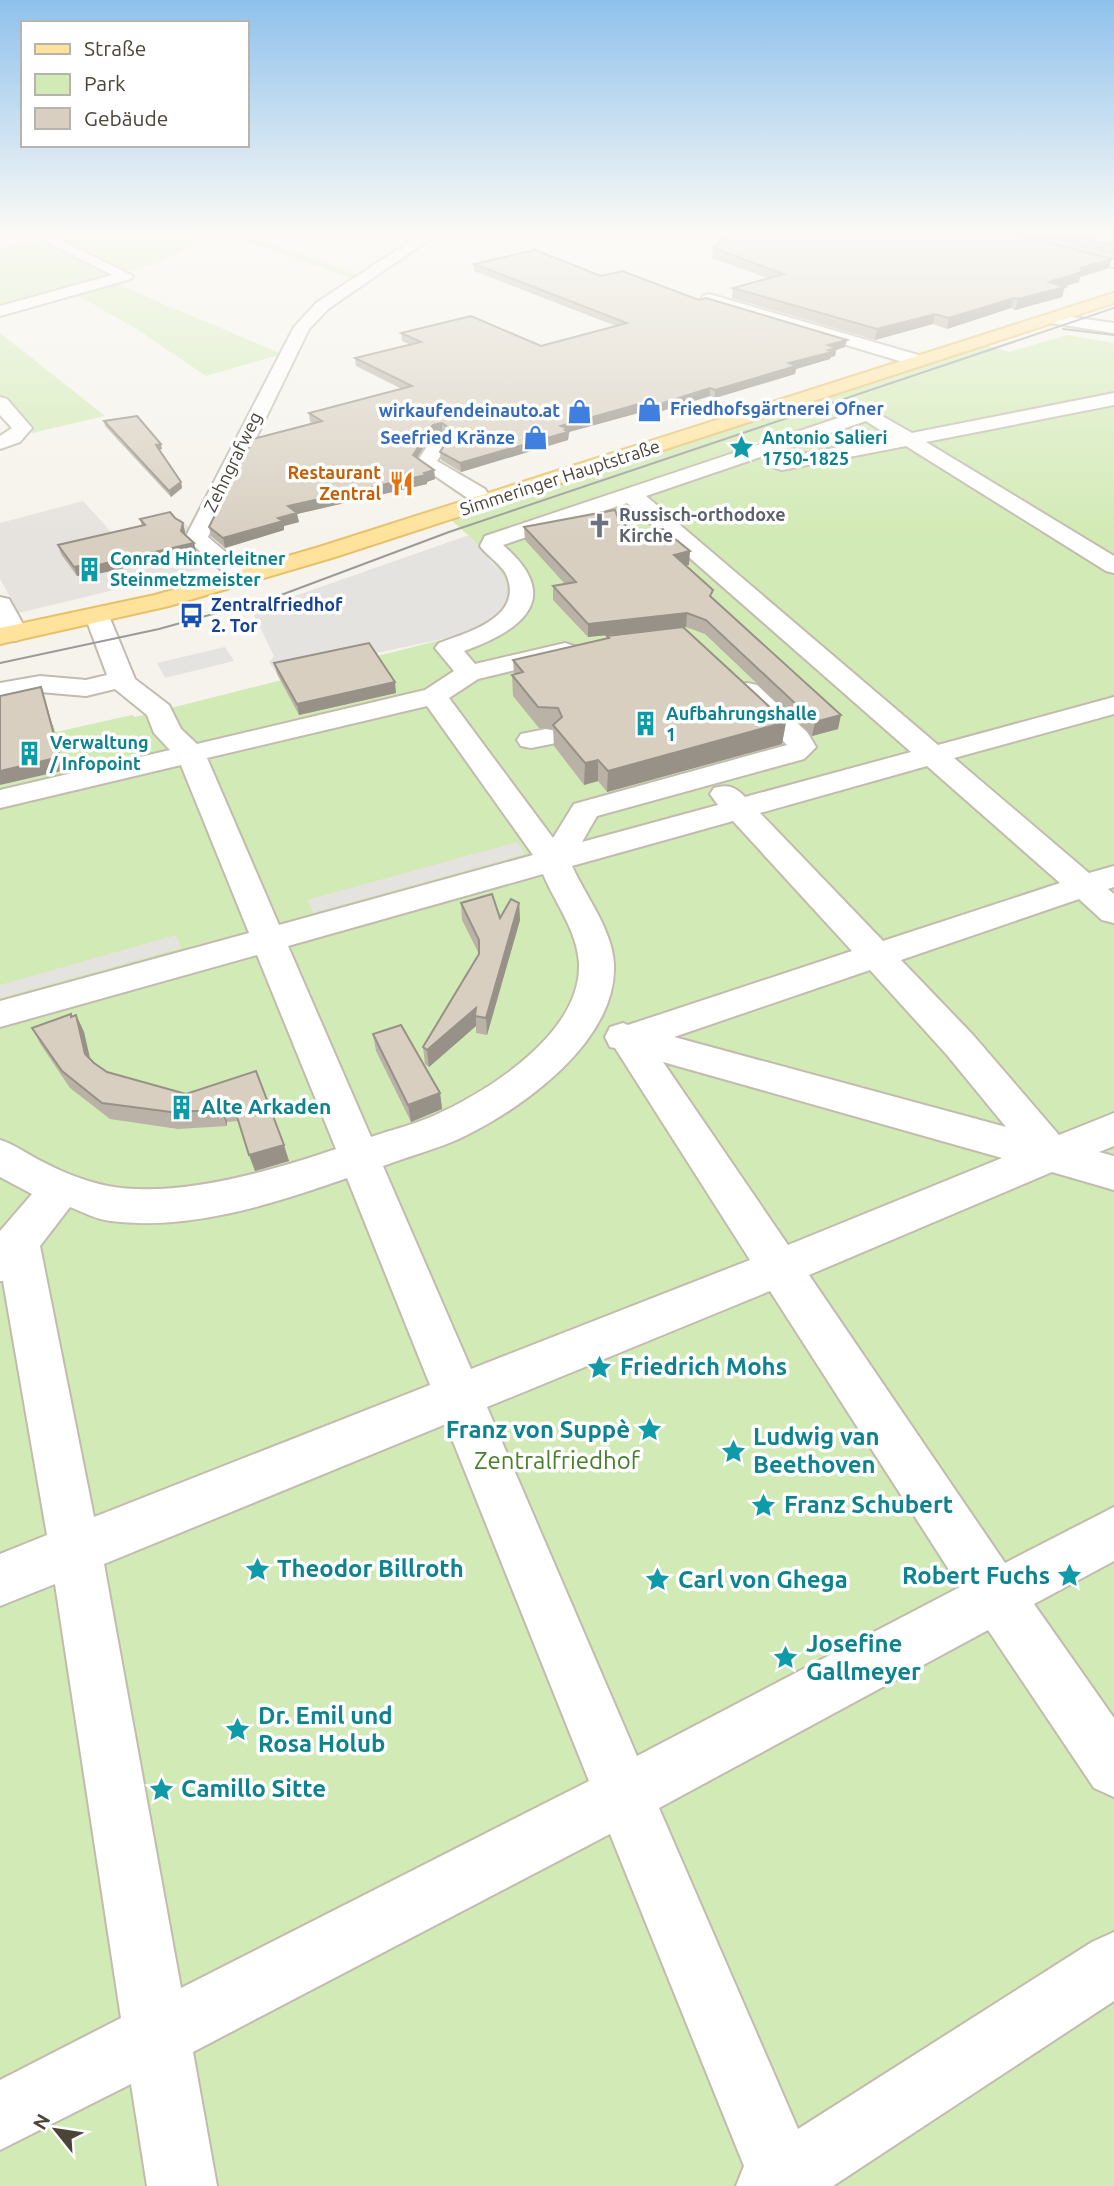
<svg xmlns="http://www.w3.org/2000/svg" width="1114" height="2186" font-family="Ubuntu,sans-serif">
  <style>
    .industrial { fill: #e6e2dd }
    .green { fill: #d2eab5 }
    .parking { fill: #e5e3e0 }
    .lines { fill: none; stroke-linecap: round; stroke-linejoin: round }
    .minor-casing { stroke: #c2bbae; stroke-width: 4 }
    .major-casing { stroke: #e6c16a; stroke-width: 4 }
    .minor { fill: #fff; fill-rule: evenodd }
    .major { fill: #ffe39c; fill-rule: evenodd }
    .tram { stroke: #9a9a9a; stroke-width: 2 }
    .wall { fill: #bab2a6 }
    .shaded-wall { fill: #979187 }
    .building { fill: #d8cfc1; stroke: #979187; stroke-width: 2 }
    .labels { text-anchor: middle; stroke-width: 7; stroke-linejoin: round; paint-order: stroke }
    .far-shop-label { font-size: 18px; font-weight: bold; fill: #366cbe; stroke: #fff; text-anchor: end }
    .far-culture-label { font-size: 18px; font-weight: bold; fill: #0d838f; stroke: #fff; text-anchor: start }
    .far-street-label { font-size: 18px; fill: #4b4439; stroke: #fff }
    .far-food-label { font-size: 18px; font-weight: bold; fill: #c56008; stroke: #fff; text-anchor: end }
    .far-worship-label { font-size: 18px; font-weight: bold; fill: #5b616d; stroke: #fff; text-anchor: start }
    .far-transit-label { font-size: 18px; font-weight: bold; fill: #164399; stroke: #fff; text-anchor: start }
    .culture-label { font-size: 21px; font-weight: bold; fill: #0d838f; stroke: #fff; text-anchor: start }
    .near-culture-label { font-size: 24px; font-weight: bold; fill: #0d838f; stroke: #fff; text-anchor: start }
    .near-park-label { font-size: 24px; fill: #4a7f2a; stroke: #fff }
  </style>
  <rect width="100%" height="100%" fill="#f6f3ec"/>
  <polygon class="industrial" points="83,501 113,534 181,519 221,564 19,613 0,579 0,523"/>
  <g class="green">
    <path d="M 39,232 L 212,232 C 189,245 150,273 123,270 C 109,269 55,240 39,232 Z"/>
    <polygon points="220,232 233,232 362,276 357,280"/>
    <polygon points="45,240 114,275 0,309 0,249"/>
    <polygon points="114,283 282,354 206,376 135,328 73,293"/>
    <polygon points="0,333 105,416 32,433 0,395"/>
    <path d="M 1067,335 L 1114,343 L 1114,2186 L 0,2186 L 0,735 L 53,724 L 56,732 L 132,715 L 135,717 L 457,636 L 511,591 C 498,563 473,539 450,519 L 983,344 L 1009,352 Z"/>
  </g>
  <g class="parking">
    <polygon points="469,535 505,578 511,591 508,606 489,626 457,636 277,674 269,662 274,656 252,611"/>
    <polygon points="225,647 234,661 165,678 157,663"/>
    <polygon points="517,842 525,854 313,913 307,900"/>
    <polygon points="176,935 181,948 0,998 0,985"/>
  </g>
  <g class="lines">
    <defs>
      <g id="minor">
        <polygon points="27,232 44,232 133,276 131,279 0,316 0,306 112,275"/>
        <polygon points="424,232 440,232 328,309 309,329 208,537 255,577 251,582 235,582 185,538 294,327 316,303"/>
        <polygon points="991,232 1013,232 1114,259 1114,267 993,235"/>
        <polygon points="709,294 925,357 928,361 919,366 913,365 703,302 701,299 703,296"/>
        <polygon points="1050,314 1114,323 1114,333 1044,322 1042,319"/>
        <path d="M 1114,393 L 1114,405 L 926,442 L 1114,556 L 1114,573 L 1106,571 L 906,446 L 782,470 L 775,468 L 772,464 L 775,460 L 782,458 L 891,437 L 866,421 L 646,496 L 938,745 L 1114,697 L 1114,714 L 954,758 L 1089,873 L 1114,866 L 1114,887 L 1108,889 L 1114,894 L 1114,923 L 1102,920 L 1079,899 L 901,960 L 973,1035 L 1059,1135 L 1114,1113 L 1114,1146 L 1099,1152 L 1114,1156 L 1114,1190 L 1052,1172 L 809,1275 L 1005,1563 L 1114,1507 L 1114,1561 L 1034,1604 L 1114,1718 L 1114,1797 L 1094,1788 L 988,1630 L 659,1808 L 798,2129 L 1092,1942 L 1114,1932 L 1114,2001 L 833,2186 L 736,2186 L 744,2166 L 610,1834 L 193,2052 L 217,2186 L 147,2186 L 131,2084 L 0,2150 L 0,2080 L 121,2018 L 55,1584 L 0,1606 L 0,1554 L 47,1535 L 3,1281 L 0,1281 L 0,1231 L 32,1194 L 0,1177 L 0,1140 C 16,1145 28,1155 43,1162 C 62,1172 87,1182 108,1186 C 175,1199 272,1171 336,1149 L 257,955 L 0,1027 L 0,1001 L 249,933 L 181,765 L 0,808 L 0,790 L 170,750 L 154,733 L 147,715 L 115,689 L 86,696 L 40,692 L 0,699 L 0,683 L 40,676 L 86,680 L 107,675 L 85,616 L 88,611 L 97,609 L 106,611 L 109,616 L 135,679 L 169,705 L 181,729 L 197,744 L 425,690 L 454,671 L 435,648 L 439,643 C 469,632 525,617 506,574 C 500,563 487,556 480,546 L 485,536 L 868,408 L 912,433 ZM 627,503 L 911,752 L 745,797 C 735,787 729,784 714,788 L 710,794 L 718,805 L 582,842 L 597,816 L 804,759 L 816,747 L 807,732 L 757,685 L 747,683 L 737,685 L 734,691 L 787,745 L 574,804 L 553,838 L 449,698 L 478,679 L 574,656 L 578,651 L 574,646 L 565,643 L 475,664 L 464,651 C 523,630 564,598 503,545 ZM 427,706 L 533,855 L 279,925 L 207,758 ZM 927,766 L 1060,883 L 883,941 L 760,813 ZM 733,821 L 852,951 L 628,1025 L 623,1023 L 610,1027 L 605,1037 L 610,1047 L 615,1048 L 750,1260 L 471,1369 L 383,1166 C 409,1156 438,1149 463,1137 C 524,1107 617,1041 614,964 C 612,929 586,897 572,866 ZM 543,874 C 555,903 577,930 579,963 C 582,1033 488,1092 431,1117 C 412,1125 391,1130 371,1137 L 288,946 ZM 870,970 L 947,1055 L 1006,1127 L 674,1037 ZM 663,1062 L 1002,1158 L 788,1245 ZM 347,1178 L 430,1385 L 94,1517 L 40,1246 L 70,1207 C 83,1212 97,1220 111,1221 C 190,1231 273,1204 347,1178 ZM 770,1291 L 960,1587 L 637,1756 L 487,1407 ZM 446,1424 L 589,1781 L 181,1988 L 104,1564 Z"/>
        <polygon points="0,397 7,399 32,428 20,442 0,449 0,436 12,428 0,415"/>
        <polygon points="441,434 451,440 437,461 485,489 488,494 485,499 469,499 416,463 434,436"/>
        <polygon points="0,597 9,599 28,633 24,638 15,641 6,638 0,628"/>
        <polygon points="546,729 556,731 560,737 556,743 531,748 521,746 517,740 521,734"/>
      </g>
      <polygon id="major" points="1114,293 1114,303 335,557 169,606 0,644 0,628 155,595 319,547"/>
    </defs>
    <use href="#minor" class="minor-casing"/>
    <use href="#major" class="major-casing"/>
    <use href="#minor" class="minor"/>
    <use href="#major" class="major"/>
    <g class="tram">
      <polyline points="1063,329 1114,335"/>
      <polyline points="0,663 159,629 281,595 449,532 1114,308"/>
    </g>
  </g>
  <g class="wall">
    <polygon points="1022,232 1114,232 1114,256"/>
    <polygon points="713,248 1109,268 1080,277 1079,282 1064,286 1062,297 1015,310 1011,308 947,329 933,324 875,340 732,298 733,288 767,278 712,258"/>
    <polygon points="474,264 601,276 699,300 845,347 836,350 835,356 831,357 830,359 796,369 795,374 715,398 710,396 649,415 642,412 569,432 568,440 461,472 441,460 440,452 449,437 442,432 433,433 417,458 434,470 435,479 427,482 427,484 297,514 299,522 284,526 284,530 225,548 211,536 209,527 313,424 310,422 309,413 402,389 356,366 355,358 411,345 402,341 401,333 541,346 616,326 474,271"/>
    <polygon points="104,421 162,449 159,450 181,482 182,488 171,497 105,426"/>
    <polygon points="175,518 183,523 185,532 185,534 194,543 196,552 88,576 86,574 77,576 61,554 58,545 142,526 140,519"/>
    <polygon points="618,518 634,534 689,565 686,565 712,597 838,729 812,736 705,634 686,627 588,637 553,600 553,586 565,584 525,540 524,527"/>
    <polygon points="607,636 786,722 782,744 607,792 598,781 584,785 554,746 553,729 539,728 513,696 512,675 514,674 513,660 606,638"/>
    <polygon points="274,663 396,693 299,715 277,674"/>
    <polygon points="461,903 500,918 519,903 520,920 487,1035 476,1033 476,1026 429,1067 425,1064 423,1047 479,954 462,920"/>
    <polygon points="76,1015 84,1032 90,1060 107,1072 186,1094 256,1071 289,1161 255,1171 238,1121 227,1122 227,1126 178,1129 110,1119 70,1088 41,1045 32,1028"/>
    <polygon points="373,1034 440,1093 442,1109 411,1122 376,1051"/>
  </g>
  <g class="shaded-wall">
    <polygon points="1112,259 1109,268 1080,277 1079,282 1050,291 1065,287 1062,297 1015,310 1018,299 1049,282 1081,268"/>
    <polygon points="1014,298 1011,308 947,329 949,318"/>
    <polygon points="935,314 933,324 875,340 877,329"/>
    <polygon points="847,340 845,347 836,350 835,356 831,357 830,359 796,369 795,374 715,398 715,390 789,363 828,345"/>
    <polygon points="710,388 710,396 649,415 650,407"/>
    <polygon points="642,403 642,412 569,432 568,440 461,472 460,463 561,426"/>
    <polygon points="442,423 442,432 433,433 413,464 413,455 433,425"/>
    <polygon points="161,444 162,449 157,450 156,445"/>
    <polygon points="434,470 435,479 427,482 427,484 297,514 299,522 284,526 284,530 225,548 223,538 278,518 288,506"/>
    <polygon points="181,482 182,488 171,497 169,491"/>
    <polygon points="183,523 185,532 183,540 181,531"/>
    <polygon points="194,543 196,552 88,576 85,568"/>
    <polygon points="690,551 689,565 672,568 674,555"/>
    <polygon points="83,565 86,574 77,576 74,567"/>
    <polygon points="687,613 686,627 588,637 588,624"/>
    <polygon points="395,682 396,693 299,715 297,704"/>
    <polygon points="41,687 45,699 65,770 0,785 0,771"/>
    <polygon points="841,715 838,729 812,736 815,722"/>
    <polygon points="786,722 782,744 607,792 608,771"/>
    <polygon points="598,760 598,781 584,785 585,763"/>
    <polygon points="519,903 520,920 487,1035 486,1018"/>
    <polygon points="476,1008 476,1026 429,1067 427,1050"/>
    <polygon points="76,1015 84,1032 93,1071 85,1054"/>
    <polygon points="440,1093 442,1109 411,1122 408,1105"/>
    <polygon points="221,1106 227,1122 227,1126 221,1110"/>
    <polygon points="284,1145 289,1161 255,1171 249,1155"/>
  </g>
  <g class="building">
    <polygon points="733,232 1008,232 1112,259 1081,268 1082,272 1049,282 1065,287 1018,299 1014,298 949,318 935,314 877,329 733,288 784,274 713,248"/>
    <polygon points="1060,232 1114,232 1114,246"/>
    <polygon points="535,250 601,276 622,271 699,300 706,298 847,340 828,345 837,348 828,350 832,352 789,363 796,366 715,390 710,388 650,407 642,403 561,426 569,429 565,430 568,432 460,463 440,452 453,431 442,423 433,425 413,455 434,470 424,473 426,475 288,506 297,513 278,518 283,521 223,538 209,527 253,439 322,421 309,413 412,386 355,358 421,342 401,333 471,316 541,346 627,323 474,264"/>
    <polygon points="137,416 161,444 156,445 181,482 169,491 104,421"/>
    <polygon points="615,510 618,518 634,534 663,529 690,551 674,555 713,590 710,596 841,715 815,722 706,620 687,613 588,624 553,586 576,582 524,527"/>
    <polygon points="170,512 175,518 183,523 181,531 194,543 85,568 83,565 74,567 58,545 145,525 140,519"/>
    <polygon points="683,627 786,722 608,771 598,760 585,763 553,725 562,717 558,708 538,707 512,675 523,672 513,660 609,638 607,636"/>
    <polygon points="369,643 395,682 297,704 274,663"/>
    <polygon points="41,687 60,757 0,771 0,696"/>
    <polygon points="492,894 500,918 511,899 519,903 486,1018 475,1016 476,1008 427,1050 423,1047 479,954 479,940 461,903"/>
    <polygon points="71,1014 71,1017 76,1015 85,1054 94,1063 107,1072 186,1094 256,1071 284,1145 249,1155 233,1104 221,1106 221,1110 171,1112 102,1103 62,1071 32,1028"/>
    <polygon points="401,1025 440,1093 408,1105 373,1034"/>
  </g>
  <linearGradient id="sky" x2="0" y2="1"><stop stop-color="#8fc1ec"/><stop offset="0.43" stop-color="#fbfaf6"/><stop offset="1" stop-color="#fbfaf6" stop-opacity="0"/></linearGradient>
  <rect width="1114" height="538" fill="url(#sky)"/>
  <defs>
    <symbol id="shop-bare" viewBox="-9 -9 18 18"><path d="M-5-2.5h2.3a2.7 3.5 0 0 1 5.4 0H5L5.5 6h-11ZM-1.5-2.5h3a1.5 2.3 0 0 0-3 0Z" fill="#3f7fe0" stroke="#fff" stroke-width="2.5" paint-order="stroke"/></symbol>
    <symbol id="sight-bare" viewBox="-9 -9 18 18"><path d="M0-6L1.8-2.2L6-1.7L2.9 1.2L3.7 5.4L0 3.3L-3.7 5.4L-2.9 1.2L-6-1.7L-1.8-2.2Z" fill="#0f9aa8" stroke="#fff" stroke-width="2.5" paint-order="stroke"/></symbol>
    <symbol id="restaurant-bare" viewBox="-9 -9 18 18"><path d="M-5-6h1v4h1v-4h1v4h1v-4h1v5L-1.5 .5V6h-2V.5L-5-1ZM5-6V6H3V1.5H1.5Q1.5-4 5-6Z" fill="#e8710a" stroke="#fff" stroke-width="2.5" paint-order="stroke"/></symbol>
    <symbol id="church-bare" viewBox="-9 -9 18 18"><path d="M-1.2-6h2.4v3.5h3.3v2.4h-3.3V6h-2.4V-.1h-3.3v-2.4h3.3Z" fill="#6b7280" stroke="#fff" stroke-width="2.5" paint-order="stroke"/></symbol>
    <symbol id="building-bare" viewBox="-9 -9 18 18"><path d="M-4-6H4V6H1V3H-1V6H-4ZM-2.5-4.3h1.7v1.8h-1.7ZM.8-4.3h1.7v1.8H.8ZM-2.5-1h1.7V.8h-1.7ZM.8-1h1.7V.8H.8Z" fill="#0f9aa8" stroke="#fff" stroke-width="2.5" paint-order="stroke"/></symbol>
    <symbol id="bus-bare" viewBox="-9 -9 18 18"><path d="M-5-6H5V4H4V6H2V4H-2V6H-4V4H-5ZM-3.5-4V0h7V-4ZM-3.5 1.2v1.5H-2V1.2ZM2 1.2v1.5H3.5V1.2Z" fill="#1a4fb4" stroke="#fff" stroke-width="2.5" paint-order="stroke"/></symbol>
  </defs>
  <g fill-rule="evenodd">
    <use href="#shop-bare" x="632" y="392" width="35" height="35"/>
    <use href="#shop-bare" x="562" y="394" width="35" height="35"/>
    <use href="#shop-bare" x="518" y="420" width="35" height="35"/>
    <use href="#sight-bare" x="724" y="430" width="35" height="35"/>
    <use href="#restaurant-bare" x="384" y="466" width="35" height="35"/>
    <use href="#church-bare" x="582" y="508" width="35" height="35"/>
    <use href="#building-bare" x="72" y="552" width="35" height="35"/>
    <use href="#bus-bare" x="174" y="598" width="35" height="35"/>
    <use href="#building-bare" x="628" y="706" width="35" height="35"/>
    <use href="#building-bare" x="12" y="736" width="35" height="35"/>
    <use href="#building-bare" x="164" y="1090" width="35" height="35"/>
    <use href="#sight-bare" x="582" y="1350" width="35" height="35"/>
    <use href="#sight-bare" x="632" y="1412" width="35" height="35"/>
    <use href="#sight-bare" x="716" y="1434" width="35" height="35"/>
    <use href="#sight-bare" x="746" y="1488" width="35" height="35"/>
    <use href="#sight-bare" x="240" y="1552" width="35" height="35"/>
    <use href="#sight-bare" x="1052" y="1558" width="35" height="35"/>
    <use href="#sight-bare" x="640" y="1562" width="35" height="35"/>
    <use href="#sight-bare" x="768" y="1640" width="35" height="35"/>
    <use href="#sight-bare" x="220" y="1712" width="35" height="35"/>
    <use href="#sight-bare" x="144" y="1772" width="35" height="35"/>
  </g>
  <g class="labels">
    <g class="far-shop-label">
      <text x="670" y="415" text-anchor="start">Friedhofsgärtnerei Ofner</text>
      <text x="560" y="417">wirkaufendeinauto.at</text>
      <text x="515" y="444">Seefried Kränze</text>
    </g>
    <g class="far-culture-label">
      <text x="762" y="444">Antonio Salieri<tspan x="762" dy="21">1750-1825</tspan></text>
      <text x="110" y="565">Conrad Hinterleitner<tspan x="110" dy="21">Steinmetzmeister</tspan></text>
      <text x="666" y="720">Aufbahrungshalle<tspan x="666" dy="21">1</tspan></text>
      <text x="50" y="749">Verwaltung<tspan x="50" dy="21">/ Infopoint</tspan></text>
    </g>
    <g class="far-street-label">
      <text transform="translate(233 462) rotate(-64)" y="6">Zehngrafweg</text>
      <text transform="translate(560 478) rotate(-18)" y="6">Simmeringer Hauptstraße</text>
    </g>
    <g class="far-food-label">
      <text x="381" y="479">Restaurant<tspan x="381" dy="21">Zentral</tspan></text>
    </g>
    <g class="far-worship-label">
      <text x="619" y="521">Russisch-orthodoxe<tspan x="619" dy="21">Kirche</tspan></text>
    </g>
    <g class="far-transit-label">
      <text x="211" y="611">Zentralfriedhof<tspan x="211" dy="21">2. Tor</tspan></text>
    </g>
    <g class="culture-label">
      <text x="201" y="1114">Alte Arkaden</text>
    </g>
    <g class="near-culture-label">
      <text x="620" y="1375">Friedrich Mohs</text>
      <text x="630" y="1438" text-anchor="end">Franz von Suppè</text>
      <text x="753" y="1445">Ludwig van<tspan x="753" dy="28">Beethoven</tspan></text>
      <text x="784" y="1513">Franz Schubert</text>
      <text x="277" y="1577">Theodor Billroth</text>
      <text x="1050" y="1584" text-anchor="end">Robert Fuchs</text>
      <text x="678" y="1588">Carl von Ghega</text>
      <text x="806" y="1652">Josefine<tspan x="806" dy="28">Gallmeyer</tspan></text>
      <text x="258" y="1724">Dr. Emil und<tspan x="258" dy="28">Rosa Holub</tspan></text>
      <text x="181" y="1797">Camillo Sitte</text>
    </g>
    <g class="near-park-label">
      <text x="557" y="1469">Zentralfriedhof</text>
    </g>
  </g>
  <rect x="21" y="21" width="228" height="126" fill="#ffffff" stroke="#b7b4b0" stroke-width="2"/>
  <rect x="35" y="44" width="35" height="10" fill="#ffe39c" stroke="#b7b4b0" stroke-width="2"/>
  <text x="84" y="56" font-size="21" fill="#4b4439">Straße</text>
  <rect x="35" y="74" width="35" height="21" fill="#d2eab5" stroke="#b7b4b0" stroke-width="2"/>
  <text x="84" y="91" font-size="21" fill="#4b4439">Park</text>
  <rect x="35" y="108" width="35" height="21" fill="#d8cfc1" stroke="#b7b4b0" stroke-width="2"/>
  <text x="84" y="126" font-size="21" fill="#4b4439">Gebäude</text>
  <g transform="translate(56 2130) rotate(300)" stroke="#ffffff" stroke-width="5" paint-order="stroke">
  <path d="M0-5L12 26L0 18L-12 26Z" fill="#4b4439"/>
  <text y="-10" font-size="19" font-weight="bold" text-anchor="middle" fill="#4b4439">N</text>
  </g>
</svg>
